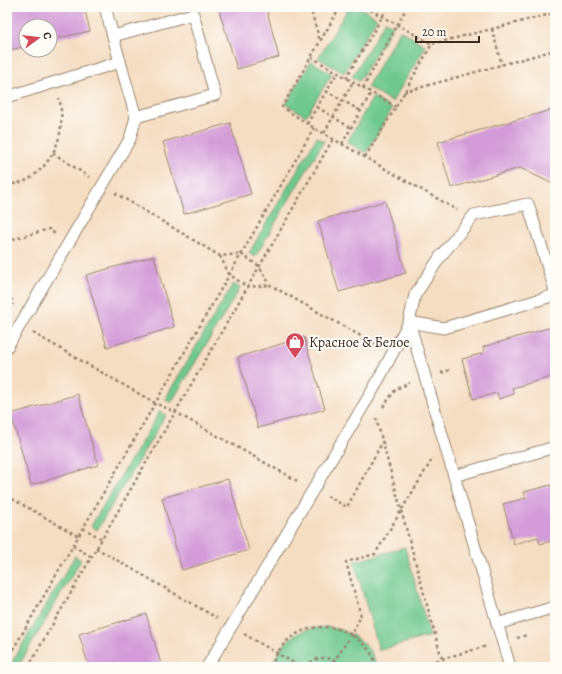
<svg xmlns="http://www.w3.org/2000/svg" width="562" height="674" font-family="Alegreya,serif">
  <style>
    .green { fill: #6ec88f; stroke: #547956 }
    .building { fill: #d39bd8 }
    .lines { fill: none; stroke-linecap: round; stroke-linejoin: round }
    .lane-casing { stroke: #988470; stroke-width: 13 }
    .path { stroke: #988470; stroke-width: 2.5; stroke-dasharray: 3 3; stroke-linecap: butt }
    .lane { stroke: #fff; stroke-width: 11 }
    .labels { text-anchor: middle; stroke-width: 4; stroke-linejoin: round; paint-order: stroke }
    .poi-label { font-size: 14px; fill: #3b2a1e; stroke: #fdfcf7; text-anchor: start }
  </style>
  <rect width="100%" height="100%" fill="#fdfcf7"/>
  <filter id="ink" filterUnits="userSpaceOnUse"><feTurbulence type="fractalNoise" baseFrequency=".025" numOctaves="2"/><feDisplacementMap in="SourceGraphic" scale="8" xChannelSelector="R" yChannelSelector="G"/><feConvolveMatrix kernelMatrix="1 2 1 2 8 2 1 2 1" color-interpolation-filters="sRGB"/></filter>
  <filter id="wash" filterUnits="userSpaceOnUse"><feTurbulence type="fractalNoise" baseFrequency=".012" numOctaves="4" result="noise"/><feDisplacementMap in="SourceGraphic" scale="16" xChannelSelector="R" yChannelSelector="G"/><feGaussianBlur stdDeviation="0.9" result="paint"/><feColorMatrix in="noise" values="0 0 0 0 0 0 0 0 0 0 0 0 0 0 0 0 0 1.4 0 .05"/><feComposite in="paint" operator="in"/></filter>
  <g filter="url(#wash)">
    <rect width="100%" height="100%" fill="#f5ddc2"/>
    <g class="green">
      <polygon points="349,7 359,7 377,18 344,73 318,58"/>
      <polygon points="385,21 393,26 359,81 352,77"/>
      <polygon points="400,30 426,46 392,102 367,87"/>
      <polygon points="311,61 332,74 306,116 286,104"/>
      <polygon points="373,97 392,109 366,153 347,142"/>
      <polygon points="317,137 324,141 255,257 249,253"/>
      <polygon points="233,284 240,288 171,403 165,399"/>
      <polygon points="160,411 166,415 97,530 91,526"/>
      <polygon points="405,547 430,636 379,650 354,562"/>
      <polygon points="75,556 81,560 18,667 9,667"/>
      <path d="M 328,627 C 350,631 371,643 377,667 L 271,667 C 283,639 297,628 328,627 Z"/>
    </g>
    <g id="blocks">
      <g class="building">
        <polygon points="7,7 84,7 90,31 50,40 50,26 26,26 26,46 7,51"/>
        <polygon points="218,7 266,7 279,57 237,69"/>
        <polygon points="555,109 555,185 520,168 451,188 438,142"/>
        <polygon points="230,123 251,194 184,214 163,142"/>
        <polygon points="385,201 406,273 339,292 318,221"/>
        <polygon points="154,256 174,327 107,347 86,275"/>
        <polygon points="555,326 555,376 512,388 514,394 499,399 497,393 473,399 462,359 484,353 483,347"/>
        <polygon points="304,337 325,409 258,428 238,357"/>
        <polygon points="78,394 98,465 31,485 11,414"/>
        <polygon points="228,479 249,550 182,570 162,498"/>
        <polygon points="551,485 552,491 555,490 555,540 540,544 538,537 514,544 503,504 526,498 524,492"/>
        <polygon points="146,614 162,667 89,667 79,634"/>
      </g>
    </g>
  </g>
  <g filter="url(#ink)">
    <use href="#blocks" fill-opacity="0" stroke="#988470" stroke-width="1"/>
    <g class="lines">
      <defs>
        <g id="lane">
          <polyline points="113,36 193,14 215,95 136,117"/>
          <polyline points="7,97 120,62 105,7"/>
          <polyline points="7,347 130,139 136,117 120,62"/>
          <polyline points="454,476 555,447"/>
          <polyline points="497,624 555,607"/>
          <polyline points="207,667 374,388 409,322 444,328 555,295"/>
          <polyline points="510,667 409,322 415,295 440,257 474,215 528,204 555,290"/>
        </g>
      </defs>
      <use href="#lane" class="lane-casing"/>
      <g class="path">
        <polyline points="310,7 320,41"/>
        <polyline points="340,7 282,107 314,128 457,210"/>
        <polyline points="365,7 432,44"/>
        <polyline points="492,29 502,65"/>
        <polyline points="311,57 396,107"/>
        <polyline points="346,78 388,7"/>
        <polyline points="363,88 407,7"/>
        <polyline points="326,91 361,111"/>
        <polyline points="404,92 555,50"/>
        <polyline points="317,107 351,128"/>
        <polyline points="307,124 337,73"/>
        <polyline points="324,133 353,82"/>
        <polyline points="342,144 371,93"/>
        <polyline points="53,153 89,177"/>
        <polyline points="365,157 396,107 432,44 555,13"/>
        <path d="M 7,186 C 13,184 19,183 25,181 C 31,178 37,173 42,168 C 60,149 65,123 59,98"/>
        <polyline points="115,193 220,256 241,254 259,266 270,285 375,344"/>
        <polyline points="7,241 49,229 55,234"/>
        <polyline points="220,256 229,274 247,287 270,285"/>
        <polyline points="7,287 13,305"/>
        <polyline points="33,333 155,403 175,412 299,482"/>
        <polyline points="441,373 450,370"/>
        <polyline points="383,407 396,389 410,383"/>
        <polyline points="376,418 444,667"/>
        <polyline points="7,496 78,536"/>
        <polyline points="327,496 347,507 383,441"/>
        <polyline points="83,528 102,539"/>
        <polyline points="73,546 92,557"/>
        <polyline points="96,548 217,618"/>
        <polyline points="244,634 301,667"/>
        <polyline points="517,638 527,635"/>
        <polyline points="7,660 314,128"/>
        <polyline points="28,667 333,139"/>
        <path d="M 271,667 C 275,658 278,650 285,643 C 314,613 366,628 377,667"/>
        <path d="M 306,667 C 315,655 332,655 341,667"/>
        <polyline points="330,667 352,634 361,616 346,562 375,554 433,458"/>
        <polyline points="413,667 487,646"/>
      </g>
      <use href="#lane" class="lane"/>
    </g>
  </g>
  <defs>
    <symbol id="shop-pin" viewBox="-11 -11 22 30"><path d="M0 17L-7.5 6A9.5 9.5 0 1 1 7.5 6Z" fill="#d1495b" stroke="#fdfcf7"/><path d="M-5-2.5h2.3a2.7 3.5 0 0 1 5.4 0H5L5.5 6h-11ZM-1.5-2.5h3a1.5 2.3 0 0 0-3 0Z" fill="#fff"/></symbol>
  </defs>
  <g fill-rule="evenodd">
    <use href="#shop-pin" x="284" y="331" width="22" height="30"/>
  </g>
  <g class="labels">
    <g class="poi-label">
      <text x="309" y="347">Красное &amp; Белое</text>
    </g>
  </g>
  <rect width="562" height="674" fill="none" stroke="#fdfcf7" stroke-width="24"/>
  <g transform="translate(38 38) rotate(75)"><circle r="19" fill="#fdfcf7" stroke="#afa8a0"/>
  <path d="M0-3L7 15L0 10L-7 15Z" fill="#d1495b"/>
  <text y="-6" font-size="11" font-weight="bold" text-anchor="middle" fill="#3b2a1e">С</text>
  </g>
  <path d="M416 36v6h63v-6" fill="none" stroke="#3b2a1e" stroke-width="2"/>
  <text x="422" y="36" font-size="12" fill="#3b2a1e" stroke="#fdfcf7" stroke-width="3" paint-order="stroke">20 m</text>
</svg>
